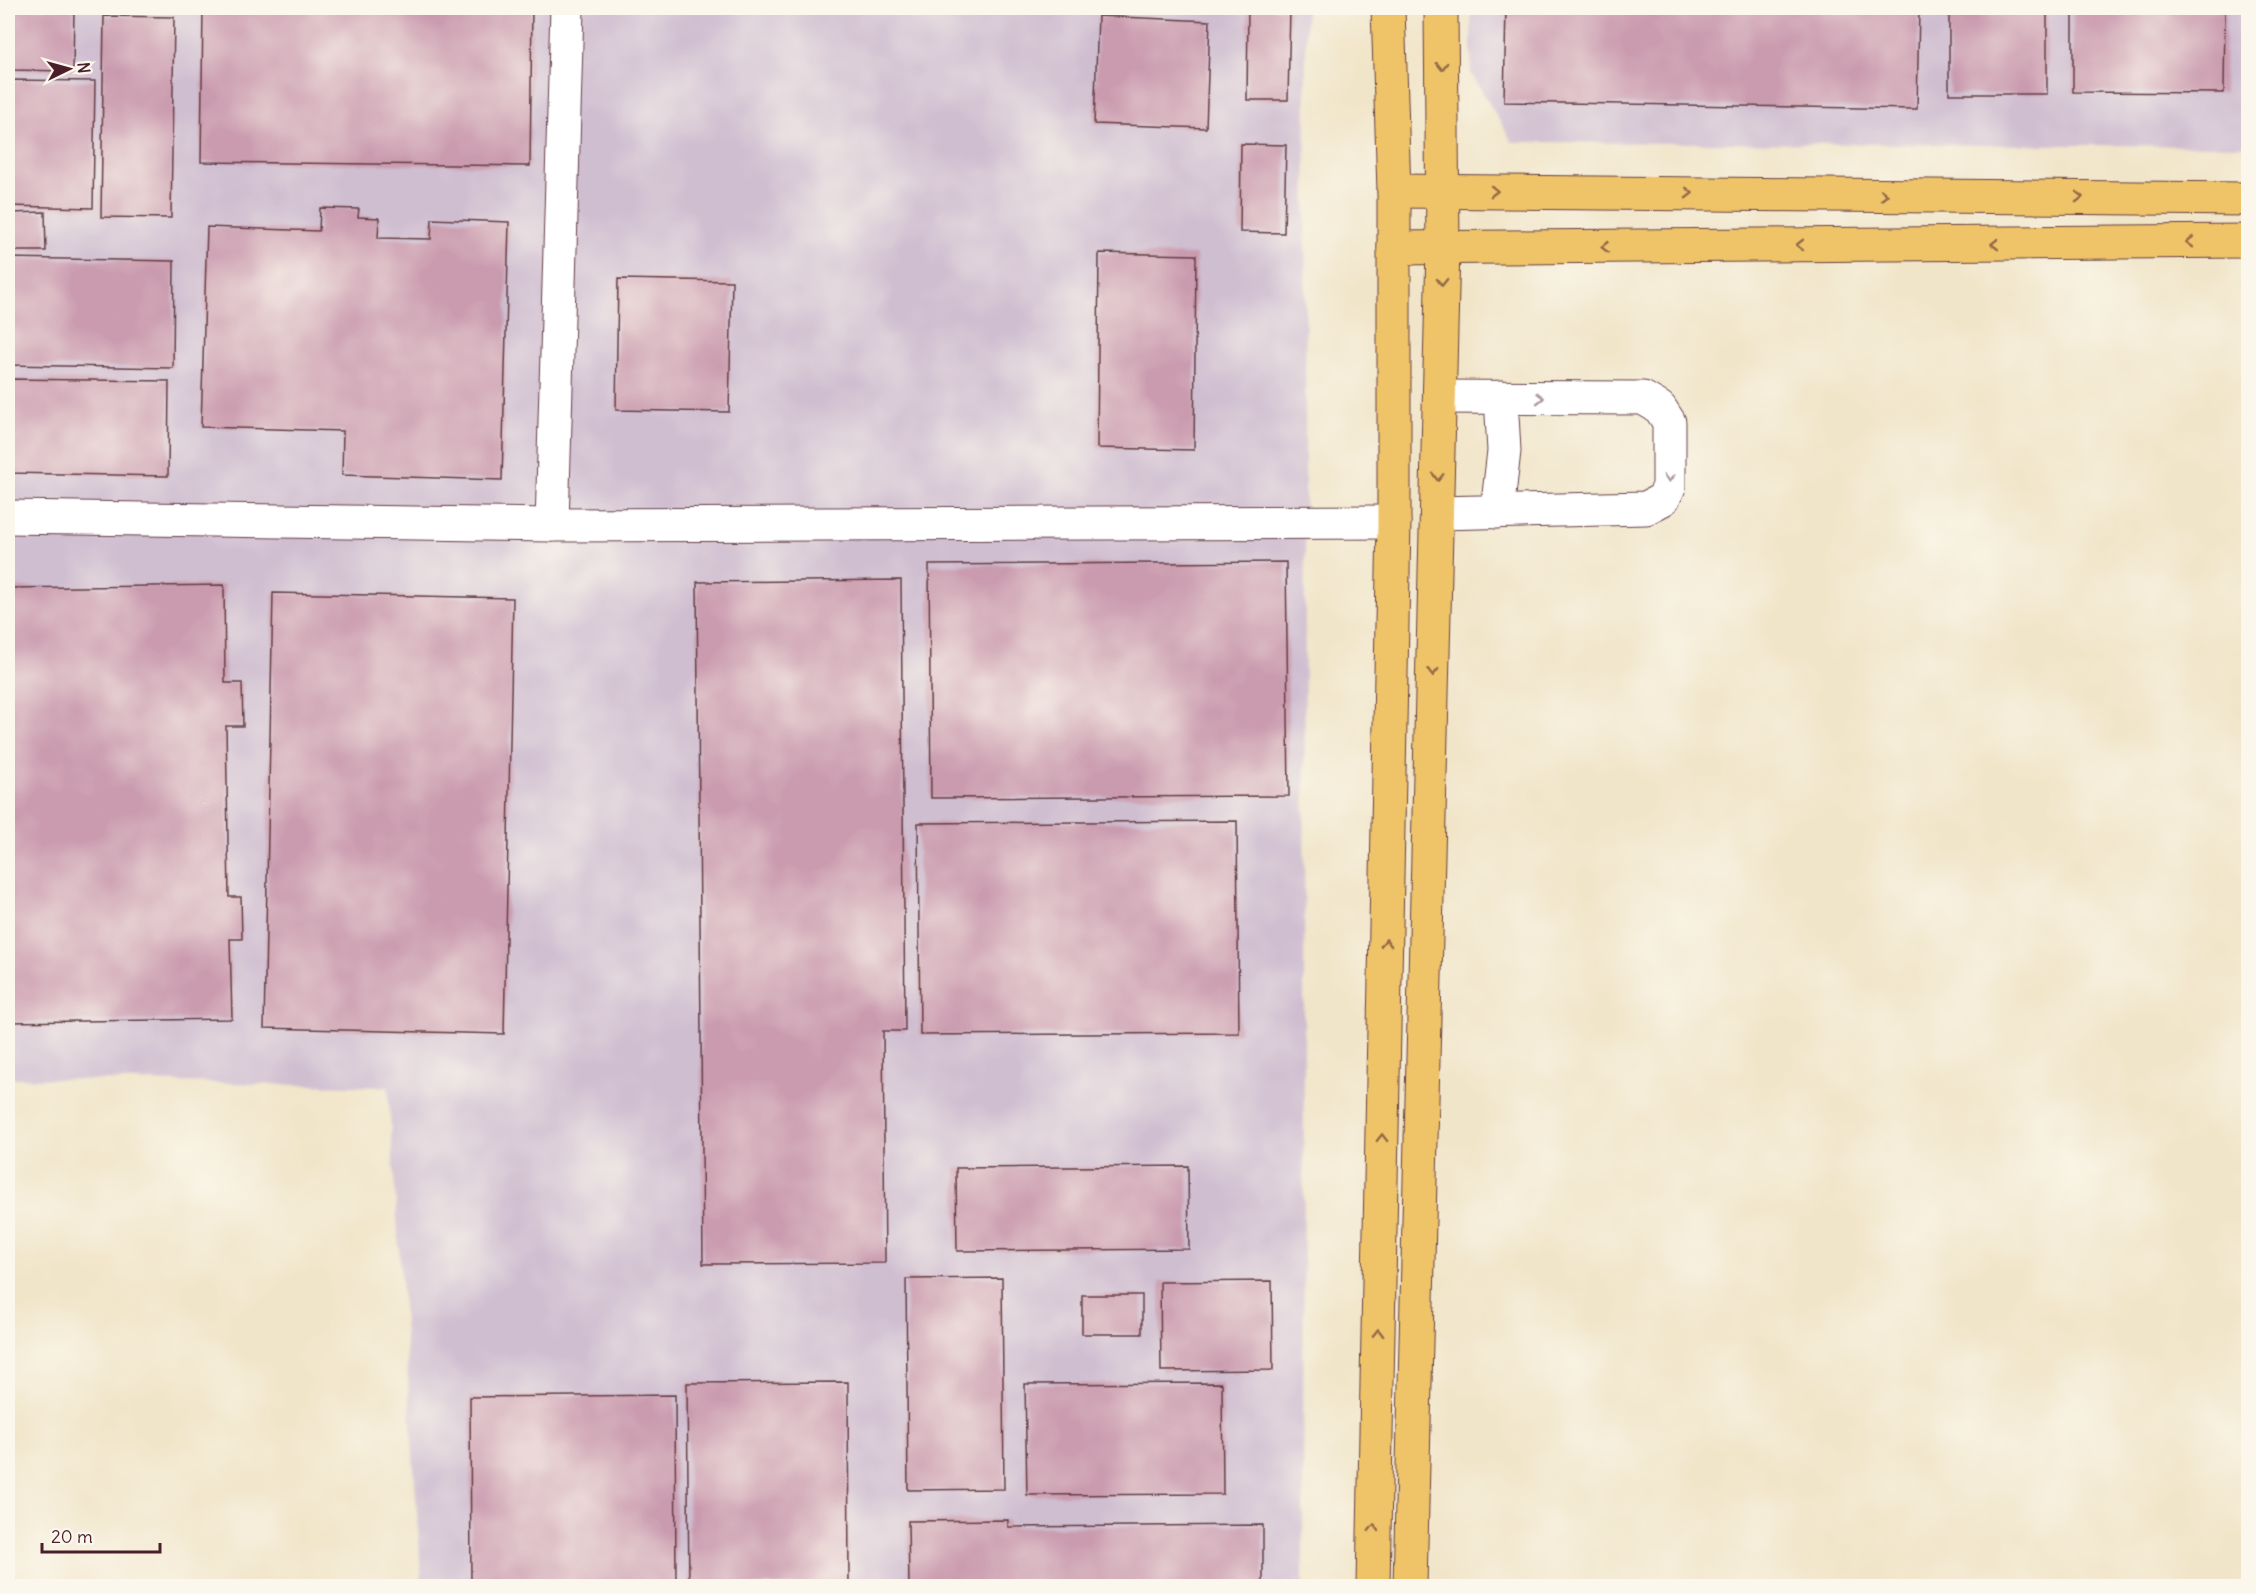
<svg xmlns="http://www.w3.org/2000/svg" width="2256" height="1594" font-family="Delius,sans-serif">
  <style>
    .industrial { fill: #cfbdd0 }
    .building { fill: #ca9baf }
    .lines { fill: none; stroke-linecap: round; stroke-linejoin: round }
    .minor-casing { stroke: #633d43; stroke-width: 35 }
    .major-casing { stroke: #633d43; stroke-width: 35 }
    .minor { stroke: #fff; stroke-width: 33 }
    .major { stroke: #efc469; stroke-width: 33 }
    .oneway { stroke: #946947 }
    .oneway2 { stroke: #ae9aa0 }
  </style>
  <rect width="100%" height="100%" fill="#fbf7ec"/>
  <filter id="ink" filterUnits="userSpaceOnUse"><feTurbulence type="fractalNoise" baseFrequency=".0167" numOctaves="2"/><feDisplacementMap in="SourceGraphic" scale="12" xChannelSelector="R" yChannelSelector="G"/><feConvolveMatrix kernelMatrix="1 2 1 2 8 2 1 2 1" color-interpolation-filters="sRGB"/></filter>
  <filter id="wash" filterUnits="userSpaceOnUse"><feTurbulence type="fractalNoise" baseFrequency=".008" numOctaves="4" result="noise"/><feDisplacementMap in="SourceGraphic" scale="24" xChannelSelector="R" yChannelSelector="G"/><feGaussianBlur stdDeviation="1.35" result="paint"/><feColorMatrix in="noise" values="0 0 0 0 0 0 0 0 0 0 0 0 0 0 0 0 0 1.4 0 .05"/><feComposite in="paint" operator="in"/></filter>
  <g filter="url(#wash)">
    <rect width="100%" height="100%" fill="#f1e5c9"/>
    <g class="industrial">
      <polygon points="8,8 1306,8 1303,1586 422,1586 388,1087 8,1078"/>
      <polygon points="1471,8 2248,8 2248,146 1512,142 1471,73"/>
    </g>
    <g id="blocks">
      <g class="building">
        <polygon points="8,8 74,8 73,71 8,70"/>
        <polygon points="203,8 532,8 530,166 201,162"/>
        <polygon points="1248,8 1290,8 1288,100 1247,100"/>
        <polygon points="1506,8 1919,8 1917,109 1504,102"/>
        <rect x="1949" y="8" width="98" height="86"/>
        <polygon points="2073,10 2225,11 2224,93 2073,92"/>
        <polygon points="104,16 174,17 171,218 101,217"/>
        <polygon points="1098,16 1210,21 1206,128 1094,124"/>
        <polygon points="8,80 95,81 93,208 8,206"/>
        <polygon points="1241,144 1286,145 1284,233 1240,232"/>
        <polygon points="320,208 359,209 358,217 379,218 378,238 431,239 432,219 509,222 502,480 342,475 343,431 201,427 207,227 319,231"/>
        <polygon points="45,212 46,251 8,251 8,213"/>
        <polygon points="1099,253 1196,255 1194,450 1097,448"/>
        <polygon points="8,258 174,261 173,368 8,365"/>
        <polygon points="618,279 732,281 729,412 616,410"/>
        <polygon points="8,379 169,381 168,476 8,473"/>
        <polygon points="1286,562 1289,796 931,798 929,565"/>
        <polygon points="901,580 905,1031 883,1031 885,1263 703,1264 697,582"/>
        <polygon points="224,585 225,683 242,683 243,726 226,726 229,897 241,897 242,939 230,939 232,1019 8,1022 8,588"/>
        <polygon points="273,593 513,598 504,1034 264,1028"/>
        <polygon points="1237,821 1239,1033 920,1035 918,823"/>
        <polygon points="1188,1166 1189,1249 957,1251 956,1168"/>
        <polygon points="1002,1278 1004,1489 908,1490 906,1279"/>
        <polygon points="1272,1281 1273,1370 1161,1371 1160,1282"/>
        <rect x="1082" y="1295" width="60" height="39"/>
        <polygon points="848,1382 849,1586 689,1586 687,1383"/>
        <polygon points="1222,1383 1223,1494 1027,1495 1025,1384"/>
        <polygon points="675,1395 676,1586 471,1586 470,1397"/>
        <polygon points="1008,1520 1008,1527 1263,1525 1263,1586 909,1586 908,1521"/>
      </g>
    </g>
  </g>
  <g filter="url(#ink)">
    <use href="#blocks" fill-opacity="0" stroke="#633d43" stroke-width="1.5"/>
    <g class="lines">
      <defs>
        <g id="minor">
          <polyline points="1497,512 1504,451 1501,397"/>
          <polyline points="1437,513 1646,508 1663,499 1669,487 1669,422 1660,408 1643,398 1440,397"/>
          <polyline points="8,517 552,525 1394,522"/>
          <polyline points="552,525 567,8"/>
        </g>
        <g id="major">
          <polyline points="1394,191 2248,199"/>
          <polyline points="1394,248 2248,241"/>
          <polyline points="1373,1586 1394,522 1394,191 1388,8"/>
          <polyline points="1410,1586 1443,248 1441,8"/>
        </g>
      </defs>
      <use href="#minor" class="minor-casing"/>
      <use href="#major" class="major-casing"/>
      <use href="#minor" class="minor"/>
      <use href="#major" class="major"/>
    </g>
    <defs><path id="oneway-chevron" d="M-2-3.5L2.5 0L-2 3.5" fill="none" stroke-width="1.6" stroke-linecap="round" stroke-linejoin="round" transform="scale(1.5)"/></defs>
    <g class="oneway">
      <use href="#oneway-chevron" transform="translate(1442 66) rotate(89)"/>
      <use href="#oneway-chevron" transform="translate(1494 191) rotate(1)"/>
      <use href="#oneway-chevron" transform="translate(1689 193) rotate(1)"/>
      <use href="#oneway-chevron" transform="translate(1884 195) rotate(1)"/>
      <use href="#oneway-chevron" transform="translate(2079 197) rotate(1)"/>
      <use href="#oneway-chevron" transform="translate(2190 242) rotate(180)"/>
      <use href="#oneway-chevron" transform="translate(1995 244) rotate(180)"/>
      <use href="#oneway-chevron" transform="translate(1800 245) rotate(180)"/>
      <use href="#oneway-chevron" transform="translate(1605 247) rotate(180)"/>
      <use href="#oneway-chevron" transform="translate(1442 282) rotate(91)"/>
      <use href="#oneway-chevron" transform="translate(1438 477) rotate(92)"/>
      <use href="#oneway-chevron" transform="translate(1433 672) rotate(91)"/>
      <use href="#oneway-chevron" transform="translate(1386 943) rotate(-89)"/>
      <use href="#oneway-chevron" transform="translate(1382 1138) rotate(-89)"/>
      <use href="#oneway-chevron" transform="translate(1378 1333) rotate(-89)"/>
      <use href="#oneway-chevron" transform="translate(1374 1528) rotate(-89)"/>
    </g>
    <g class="oneway2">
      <use href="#oneway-chevron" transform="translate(1540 398)"/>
      <use href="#oneway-chevron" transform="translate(1669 478) rotate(91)"/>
    </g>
  </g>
  <rect width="2256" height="1594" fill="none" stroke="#fbf7ec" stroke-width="30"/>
  <g transform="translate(69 69) rotate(85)" stroke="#fbf7ec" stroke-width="4.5" paint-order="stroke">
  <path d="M0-4.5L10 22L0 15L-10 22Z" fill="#4a1f2b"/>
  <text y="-9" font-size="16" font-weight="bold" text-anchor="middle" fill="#4a1f2b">N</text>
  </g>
  <path d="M42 1543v9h118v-9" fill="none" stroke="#4a1f2b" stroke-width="3"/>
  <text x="51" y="1543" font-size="18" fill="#4a1f2b" stroke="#fbf7ec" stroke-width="4.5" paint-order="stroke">20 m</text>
</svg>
